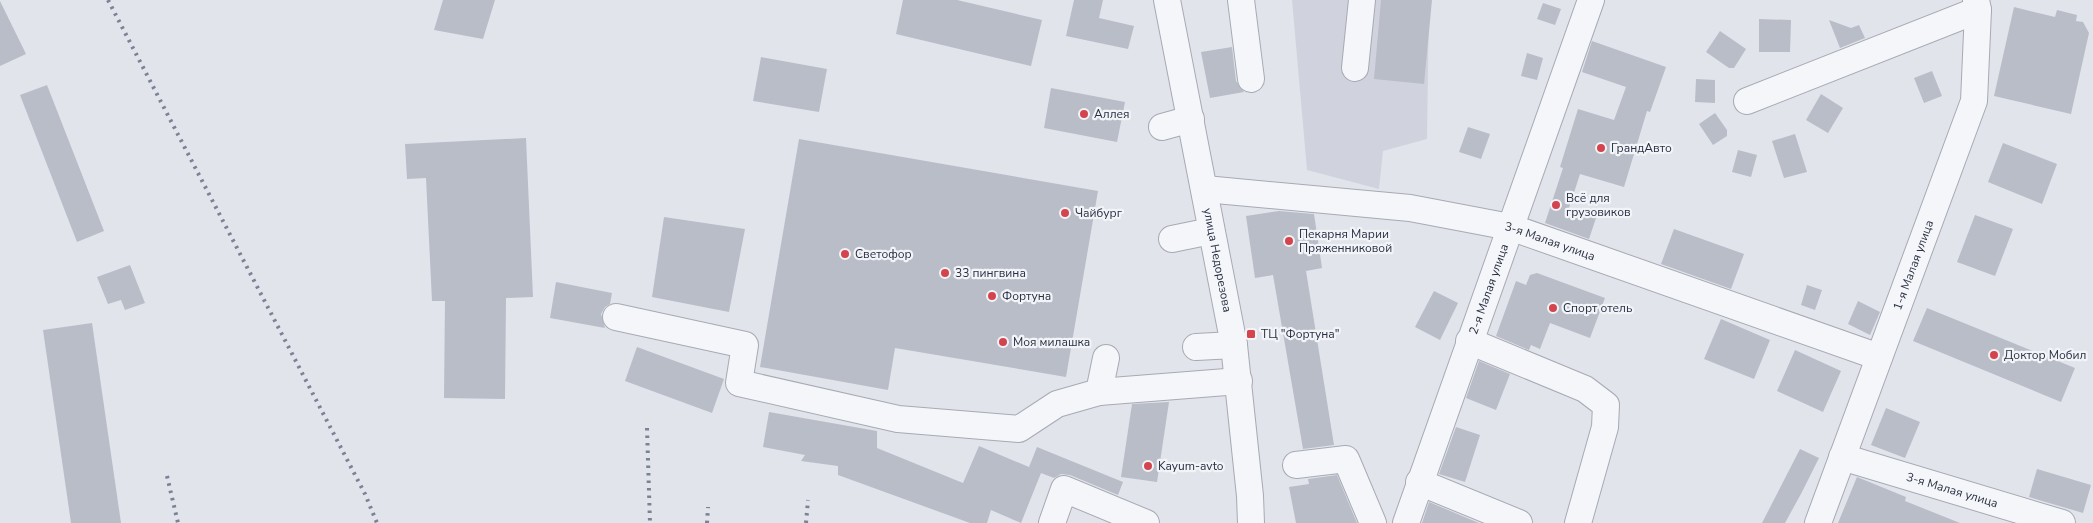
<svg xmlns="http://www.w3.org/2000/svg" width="2093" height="523" font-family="'Nunito Sans',sans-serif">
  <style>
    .built { fill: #d0d3dd }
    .building { fill: #b9bdc8 }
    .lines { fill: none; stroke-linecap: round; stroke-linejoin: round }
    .minor-casing { stroke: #a7aab5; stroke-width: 28 }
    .minor { stroke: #f5f6f9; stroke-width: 26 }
    .rail { stroke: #7b8295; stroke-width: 4; stroke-dasharray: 2.5 5; stroke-linecap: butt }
    .poi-dot { fill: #d3444c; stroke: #f2f4f8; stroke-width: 2 }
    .labels { text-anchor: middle; stroke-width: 4.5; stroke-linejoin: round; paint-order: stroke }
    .poi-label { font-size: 12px; fill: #293043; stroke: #f2f4f8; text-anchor: start }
    .street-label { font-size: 12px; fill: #293043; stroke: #f2f4f8 }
  </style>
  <rect width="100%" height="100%" fill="#e2e4eb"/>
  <polygon class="built" points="1292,0 1429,0 1427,139 1383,151 1379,189 1307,170"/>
  <g class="building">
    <polygon points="443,0 495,0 483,39 434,30"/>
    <polygon points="903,0 957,0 1042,20 1031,66 896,34"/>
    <polygon points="1074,0 1103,0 1099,18 1134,26 1128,49 1066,36"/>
    <polygon points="1381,0 1432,0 1424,84 1374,79"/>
    <polygon points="0,1 26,54 0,66"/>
    <polygon points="1543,3 1561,9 1555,25 1537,19"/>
    <polygon points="2014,7 2055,17 2057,10 2077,15 2076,21 2083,22 2089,33 2071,114 1994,96"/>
    <polygon points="1759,19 1791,20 1790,52 1759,52"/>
    <polygon points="1829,20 1851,28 1859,25 1865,38 1840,48"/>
    <polygon points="1720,31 1746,49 1734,68 1729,68 1706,52"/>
    <polygon points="1592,41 1666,67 1650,112 1647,111 1624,187 1580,174 1569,208 1596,218 1589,239 1545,223 1563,168 1560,167 1578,109 1614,120 1626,87 1582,72"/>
    <polygon points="1232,47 1236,81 1244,92 1210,98 1201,52"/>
    <polygon points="1527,53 1543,58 1537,80 1521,76"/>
    <polygon points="761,57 827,69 819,112 753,101"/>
    <polygon points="1932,71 1942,96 1924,103 1914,78"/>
    <polygon points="1696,79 1715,80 1715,103 1695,102"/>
    <polygon points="47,85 104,231 77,242 20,95"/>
    <polygon points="1051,88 1125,102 1117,142 1044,128"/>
    <polygon points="1821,94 1843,108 1828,133 1806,120"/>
    <polygon points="1715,113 1727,130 1727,136 1713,145 1699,124"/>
    <polygon points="1468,127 1490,134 1481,159 1459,152"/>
    <polygon points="1795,134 1807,172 1784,178 1772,141"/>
    <polygon points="526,138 533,297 506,298 505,399 444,398 445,301 432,301 426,178 407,179 405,144"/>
    <polygon points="799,139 1098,191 1066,377 895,348 888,390 760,367"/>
    <polygon points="2003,143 2057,164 2042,204 1988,182"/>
    <polygon points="1738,150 1757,155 1751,177 1732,172"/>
    <polygon points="1279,211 1314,214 1322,268 1306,271 1334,445 1303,449 1273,275 1255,278 1246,216"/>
    <polygon points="1975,215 2013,229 1995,276 1957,262"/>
    <polygon points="664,217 745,229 729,312 652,297"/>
    <polygon points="1674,229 1744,254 1731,289 1661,264"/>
    <polygon points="130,265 145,303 125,310 121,300 108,304 97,277"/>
    <polygon points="1537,273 1605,298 1590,338 1550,323 1540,349 1531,345 1529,350 1496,336 1516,281 1526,285 1530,275"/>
    <polygon points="556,282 612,293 610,304 605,307 601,314 605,328 550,318"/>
    <polygon points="1807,285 1822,290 1815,310 1801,305"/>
    <polygon points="1434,291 1458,303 1440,340 1415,327"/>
    <polygon points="1858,301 1880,312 1870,335 1848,324"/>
    <polygon points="1927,308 2075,368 2061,402 1913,341"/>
    <polygon points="1721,319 1770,340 1754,379 1704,359"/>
    <polygon points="92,323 121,523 71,523 43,330"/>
    <polygon points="637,347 724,379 712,413 625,381"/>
    <polygon points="1795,350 1841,371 1823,412 1777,391"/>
    <polygon points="1479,361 1510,374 1496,410 1466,398"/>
    <polygon points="1169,402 1157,482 1121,477 1132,404"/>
    <polygon points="1886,408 1920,422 1905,458 1871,445"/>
    <polygon points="769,412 877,431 877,448 963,483 979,446 1029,467 1037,447 1123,482 1118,495 1070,475 1061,474 1054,478 1041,473 1021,523 991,510 987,523 970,523 838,475 838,466 801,461 805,455 763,447"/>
    <polygon points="1456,427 1480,435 1465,482 1439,474"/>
    <polygon points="1800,449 1819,458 1802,492 1785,523 1762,523"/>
    <polygon points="2037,469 2091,485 2083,513 2029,497"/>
    <polygon points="1337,475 1357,523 1296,523 1289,487 1309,484 1308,479"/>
    <polygon points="1857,477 1906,497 1905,501 1960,523 1838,523"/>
    <polygon points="1429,502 1479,523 1422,523"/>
  </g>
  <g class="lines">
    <defs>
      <g id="minor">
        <path id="s1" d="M 1167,0 L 1234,345 L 1250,496 L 1251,523"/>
        <polyline points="1241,0 1251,79"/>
        <polyline points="1355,68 1362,0"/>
        <polyline points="1747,101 1978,10"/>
        <polyline points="1162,127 1191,119"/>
        <path id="s2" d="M 1205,189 L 1410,208 L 1510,227 L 1879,357"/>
        <polyline points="1172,239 1211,231"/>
        <polyline points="616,317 745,345 739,383 898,419 1019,429 1057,404 1099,392 1106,358"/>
        <polyline points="1469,341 1585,389 1606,405 1605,427 1578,523"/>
        <polyline points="1196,347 1234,345"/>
        <polyline points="1099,392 1239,381"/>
        <path id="s3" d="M 1842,457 L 2062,523"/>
        <polyline points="1296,465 1346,459 1373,523"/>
        <polyline points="1419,482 1519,523"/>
        <polyline points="1052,523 1064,489 1146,523"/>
        <path id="s4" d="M 1406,523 L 1591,0"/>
        <path id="s5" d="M 1818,523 L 1974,101 L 1978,10 L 1976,0"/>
      </g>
    </defs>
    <use href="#minor" class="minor-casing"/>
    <use href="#minor" class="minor"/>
    <g class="rail">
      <polyline points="108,0 365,494 377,523"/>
      <polyline points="647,428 650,523"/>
      <polyline points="167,476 178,523"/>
      <polyline points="707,523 708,507"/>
      <polyline points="806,523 808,500"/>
    </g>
  </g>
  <g class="poi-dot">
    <circle cx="1084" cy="114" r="5"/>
    <circle cx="1601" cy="148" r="5"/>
    <circle cx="1556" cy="205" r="5"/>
    <circle cx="1065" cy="213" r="5"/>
    <circle cx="1289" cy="241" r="5"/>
    <circle cx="845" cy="254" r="5"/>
    <circle cx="945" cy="273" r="5"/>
    <circle cx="992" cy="296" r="5"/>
    <circle cx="1553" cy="308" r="5"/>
    <rect x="1246" y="329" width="10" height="10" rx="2.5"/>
    <circle cx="1003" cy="342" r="5"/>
    <circle cx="1994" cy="355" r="5"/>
    <circle cx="1148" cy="466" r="5"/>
  </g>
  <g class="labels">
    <g class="poi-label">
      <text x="1094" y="118">Аллея</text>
      <text x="1611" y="152">ГрандАвто</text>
      <text x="1566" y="202">Всё для<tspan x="1566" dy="14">грузовиков</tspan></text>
      <text x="1075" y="217">Чайбург</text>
      <text x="1299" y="238">Пекарня Марии<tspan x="1299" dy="14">Пряженниковой</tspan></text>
      <text x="855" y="258">Светофор</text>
      <text x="955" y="277">33 пингвина</text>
      <text x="1002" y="300">Фортуна</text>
      <text x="1563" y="312">Спорт отель</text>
      <text x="1261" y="338">ТЦ "Фортуна"</text>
      <text x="1013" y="346">Моя милашка</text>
      <text x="2004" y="359">Доктор Мобил</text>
      <text x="1158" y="470">Kayum-avto</text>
    </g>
    <g class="street-label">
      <text dy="4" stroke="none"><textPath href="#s2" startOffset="350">3-я Малая улица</textPath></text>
      <text dy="4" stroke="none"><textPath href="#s1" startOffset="265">улица Недорезова</textPath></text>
      <text dy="4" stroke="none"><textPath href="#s5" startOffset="275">1-я Малая улица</textPath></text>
      <text dy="4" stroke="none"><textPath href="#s4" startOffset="248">2-я Малая улица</textPath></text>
      <text dy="4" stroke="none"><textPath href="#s3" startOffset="115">3-я Малая улица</textPath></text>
    </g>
  </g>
</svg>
